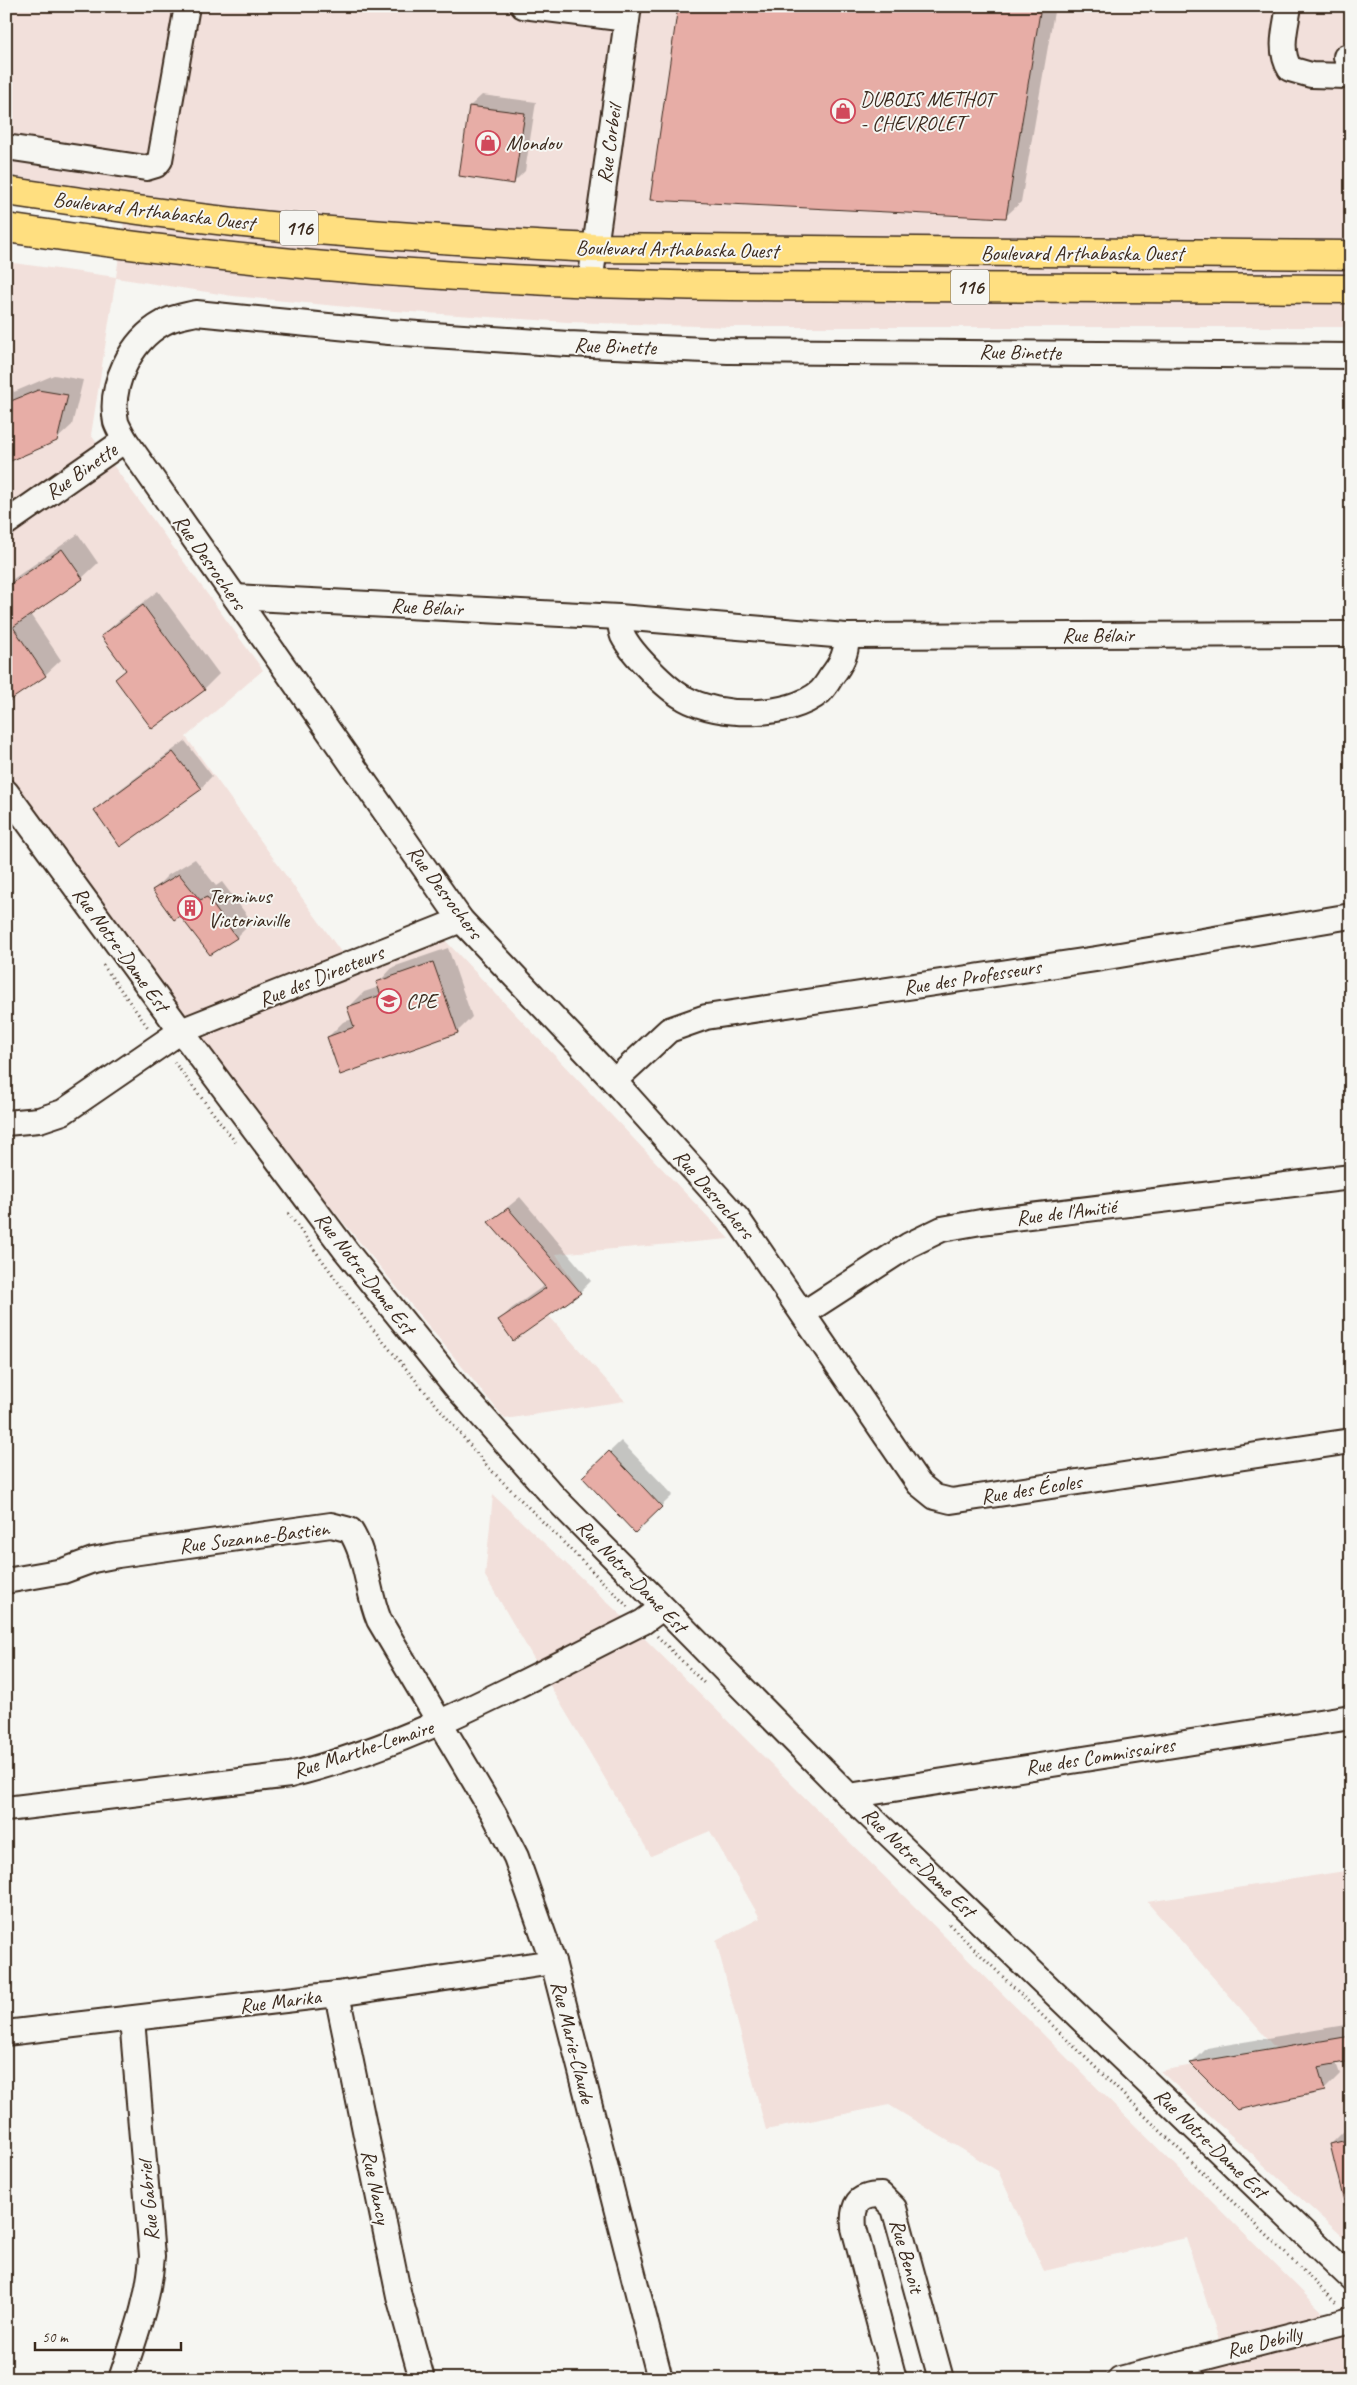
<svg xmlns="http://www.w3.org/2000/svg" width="1357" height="2385" font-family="Caveat,sans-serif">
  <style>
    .built { fill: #f2e0db }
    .shadow { fill: #0003 }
    .building { fill: #e7ada6; stroke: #3b2a1e }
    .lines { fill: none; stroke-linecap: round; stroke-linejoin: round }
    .minor-casing { stroke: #3b2a1e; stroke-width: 28 }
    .major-casing { stroke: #3b2a1e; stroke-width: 31 }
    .path { stroke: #3b2a1e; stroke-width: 3; stroke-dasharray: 1 4; stroke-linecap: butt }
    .minor { stroke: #f6f6f2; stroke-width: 24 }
    .major { stroke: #ffdf80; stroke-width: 28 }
    .labels { text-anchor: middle; stroke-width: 4; stroke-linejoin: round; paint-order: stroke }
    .shield { fill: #f6f6f2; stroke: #73675e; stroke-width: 1 }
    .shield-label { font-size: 20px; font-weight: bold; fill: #3b2a1e }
    .poi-label { font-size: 21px; fill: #3b2a1e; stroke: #f6f6f2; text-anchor: start }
    .street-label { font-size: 21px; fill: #3b2a1e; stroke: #f6f6f2 }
  </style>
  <rect width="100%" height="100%" fill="#f6f6f2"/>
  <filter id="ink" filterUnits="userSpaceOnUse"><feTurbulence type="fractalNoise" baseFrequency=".02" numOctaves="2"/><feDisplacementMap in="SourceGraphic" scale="10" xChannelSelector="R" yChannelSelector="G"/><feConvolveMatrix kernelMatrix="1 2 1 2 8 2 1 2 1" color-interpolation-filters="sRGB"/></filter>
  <g filter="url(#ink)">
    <g class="built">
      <polygon points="6,6 1351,6 1351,327 730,327 568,322 379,310 233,296 116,278 91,435 263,670 186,737 354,970 441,936 729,1239 556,1254 581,1293 549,1316 625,1401 505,1419 265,1127 6,776 6,262 116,277 128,195 6,175"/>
      <polygon points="493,1495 623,1617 1351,2340 1351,2379 1176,2379 1171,2356 1220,2343 1186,2238 1044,2271 998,2171 889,2105 766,2130 716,1941 760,1918 710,1831 651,1856 485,1576"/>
      <polygon points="1351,1870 1351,2244 1160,2071 1277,2050 1147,1902"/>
    </g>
    <g class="shadow">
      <polygon points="679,6 1055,6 1021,202 1005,217"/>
      <polygon points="482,95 536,102 525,171 513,183 470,106"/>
      <polygon points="6,371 14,392 54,375 83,380 72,425 56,440 6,461"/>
      <polygon points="78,534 98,563 82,578 30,614 61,660 45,675 9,700 6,696 6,584"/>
      <polygon points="158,591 219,674 204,689 117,679 127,669 102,636 118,621"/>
      <polygon points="185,741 212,776 201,788 121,846 96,810 107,799"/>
      <polygon points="195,859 216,886 222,882 252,922 237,937 210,953 180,915 153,890 168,875"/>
      <polygon points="448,948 472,1017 457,1032 328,1037 343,1022 353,1019 349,1007 364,992 379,987 378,983 393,967"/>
      <polygon points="520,1197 591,1281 580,1292 500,1320 511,1309 545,1285 490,1222"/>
      <polygon points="621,1441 673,1495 635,1531 583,1477"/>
      <polygon points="1351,2024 1351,2060 1336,2063 1340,2074 1325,2089 1237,2108 1192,2063 1207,2048"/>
      <polygon points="1351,2128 1351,2216 1349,2216 1331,2144 1346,2129"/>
      <polygon points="1351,2368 1351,2379 1302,2379"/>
    </g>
    <g class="building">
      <polygon points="678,6 1041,6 1006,218 650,200"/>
      <polygon points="469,106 525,113 514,184 459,176"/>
      <polygon points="38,390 68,395 57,441 6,463 6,403"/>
      <polygon points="62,549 83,579 13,627 46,676 6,703 6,587"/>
      <polygon points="143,605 205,690 152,729 115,679 126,670 101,636"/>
      <polygon points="173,752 202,789 120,847 94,810"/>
      <polygon points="179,874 200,900 207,897 237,938 210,955 180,916 174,920 152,890"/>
      <polygon points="433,962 458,1033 340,1075 327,1037 354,1027 347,1007 381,995 376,982"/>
      <polygon points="508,1208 581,1293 513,1341 498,1320 546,1288 488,1222"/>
      <polygon points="609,1451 662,1507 635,1533 582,1477"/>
      <polygon points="1351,2036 1351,2061 1318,2067 1325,2091 1237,2110 1190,2063"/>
      <polygon points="1351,2139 1351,2205 1345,2206 1330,2144"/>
    </g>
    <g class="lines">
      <defs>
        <g id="minor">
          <polyline points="523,6 627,19"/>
          <path d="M 1289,6 C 1286,27 1278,50 1290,69 L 1311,75 L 1346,76"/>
          <polyline points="1346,57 1351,57"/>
          <polyline points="6,147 146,168 156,165 160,160 187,6"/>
          <polyline points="590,283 629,6"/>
          <path d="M 1351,356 L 728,351 L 568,344 L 389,332 L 196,313 C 184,316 173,317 163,323 C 130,341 109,386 116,422 C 118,428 122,434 125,440 L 461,920 L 614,1081 L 737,1218 L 919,1484 L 935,1497 L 951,1501 L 1351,1441"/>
          <polyline points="6,523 125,440"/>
          <polyline points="235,597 619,617 846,636 1351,634"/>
          <path d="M 619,617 C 620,623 621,631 623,636 C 632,654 667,689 684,698 C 719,718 789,718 820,692 C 824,688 828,682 831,677 C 841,664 848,652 846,636"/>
          <polyline points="6,792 181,1031 346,1251 456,1387 556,1499 849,1796 1351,2278"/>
          <polyline points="614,1081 669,1030 706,1017 1096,959 1351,916"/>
          <polyline points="6,1123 39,1120 63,1112 181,1031 461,920"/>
          <polyline points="804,1313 909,1245 942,1229 981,1222 1351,1177"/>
          <path d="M 6,1581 L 63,1571 L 93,1560 L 118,1555 L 331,1525 L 350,1530 C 367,1556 367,1591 379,1620 L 494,1814 L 516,1857 L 553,1962 L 660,2379"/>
          <polyline points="849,1796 1351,1717"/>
          <path d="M 6,1809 L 290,1775 C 415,1744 528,1679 643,1622 L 662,1608"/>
          <polyline points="337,1994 399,2296 422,2379"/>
          <polyline points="6,2033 337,1994 553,1962"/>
          <path d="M 121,2379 C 135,2336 149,2301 152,2256 L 132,2019"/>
          <path d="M 894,2379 L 854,2228 C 852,2205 857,2195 881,2195 L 894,2208 L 941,2379"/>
          <polyline points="1120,2379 1351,2320"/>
        </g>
        <g id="major">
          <path d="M 6,191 C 101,205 196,219 292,228 C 392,236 493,243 594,248 L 1351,255"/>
          <path d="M 6,228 C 180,254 356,272 532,280 C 656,287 780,286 904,287 C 1053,288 1202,289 1351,289"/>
        </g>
      </defs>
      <use href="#minor" class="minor-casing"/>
      <use href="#major" class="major-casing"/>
      <g class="path">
        <polyline points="103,965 149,1029"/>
        <polyline points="174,1062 237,1144"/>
        <polyline points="288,1213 367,1322 489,1468 628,1607"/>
        <polyline points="657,1636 706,1685"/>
        <polyline points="949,1924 1336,2303"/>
      </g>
      <use href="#minor" class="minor"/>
      <use href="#major" class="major"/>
    </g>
  </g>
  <defs>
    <symbol id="shop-ring" viewBox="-11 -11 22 22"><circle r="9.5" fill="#f6f6f2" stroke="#d1495b" stroke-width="1.5"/><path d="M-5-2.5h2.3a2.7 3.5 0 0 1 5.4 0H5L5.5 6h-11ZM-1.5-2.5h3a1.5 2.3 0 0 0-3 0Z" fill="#d1495b"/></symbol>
    <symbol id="building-ring" viewBox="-11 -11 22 22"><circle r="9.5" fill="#f6f6f2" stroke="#d1495b" stroke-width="1.5"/><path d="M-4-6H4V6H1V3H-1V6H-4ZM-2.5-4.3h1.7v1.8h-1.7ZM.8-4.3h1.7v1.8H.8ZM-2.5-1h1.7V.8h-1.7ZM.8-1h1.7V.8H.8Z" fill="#d1495b"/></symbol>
    <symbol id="school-ring" viewBox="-11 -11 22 22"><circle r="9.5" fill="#f6f6f2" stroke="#d1495b" stroke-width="1.5"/><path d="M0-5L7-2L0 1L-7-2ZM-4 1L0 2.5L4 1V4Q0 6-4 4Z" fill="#d1495b"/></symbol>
  </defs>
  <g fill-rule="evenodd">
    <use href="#shop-ring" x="829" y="97" width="28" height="28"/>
    <use href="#shop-ring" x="474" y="129" width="28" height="28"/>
    <use href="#building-ring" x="176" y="894" width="28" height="28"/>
    <use href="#school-ring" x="375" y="987" width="28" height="28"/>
  </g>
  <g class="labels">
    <g class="shield">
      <rect x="280" y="210.5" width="38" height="35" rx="4"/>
      <rect x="951" y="269.5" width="38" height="35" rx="4"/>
    </g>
    <g class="shield-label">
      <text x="299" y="235">116</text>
      <text x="970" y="294">116</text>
    </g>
    <g class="poi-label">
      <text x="860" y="106">DUBOIS METHOT<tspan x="860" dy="24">- CHEVROLET</tspan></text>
      <text x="506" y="150">Mondou</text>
      <text x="208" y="903">Terminus<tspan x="208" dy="24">Victoriaville</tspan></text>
      <text x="406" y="1008">CPE</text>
    </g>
    <g class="street-label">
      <text transform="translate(609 144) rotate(-82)" y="7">Rue Corbeil</text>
      <text transform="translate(154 211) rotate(7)" y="7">Boulevard Arthabaska Ouest</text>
      <text transform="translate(677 249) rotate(1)" y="7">Boulevard Arthabaska Ouest</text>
      <text x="1082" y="260">Boulevard Arthabaska Ouest</text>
      <text transform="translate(615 346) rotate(2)" y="7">Rue Binette</text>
      <text transform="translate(1020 352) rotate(1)" y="7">Rue Binette</text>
      <text transform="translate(81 471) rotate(-35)" y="7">Rue Binette</text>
      <text transform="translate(210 562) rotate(55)" y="7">Rue Desrochers</text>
      <text transform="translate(427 607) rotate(3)" y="7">Rue Bélair</text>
      <text x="1098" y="642">Rue Bélair</text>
      <text transform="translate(445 892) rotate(53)" y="7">Rue Desrochers</text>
      <text transform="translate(121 949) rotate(54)" y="7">Rue Notre-Dame Est</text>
      <text transform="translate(321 976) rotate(-22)" y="7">Rue des Directeurs</text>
      <text transform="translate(972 977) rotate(-9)" y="7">Rue des Professeurs</text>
      <text transform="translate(714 1194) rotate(49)" y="7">Rue Desrochers</text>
      <text transform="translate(1066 1212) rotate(-7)" y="7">Rue de l'Amitié</text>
      <text transform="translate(365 1273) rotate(52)" y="7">Rue Notre-Dame Est</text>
      <text transform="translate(1031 1489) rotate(-9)" y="7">Rue des Écoles</text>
      <text transform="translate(254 1537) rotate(-7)" y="7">Rue Suzanne-Bastien</text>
      <text transform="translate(632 1576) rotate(46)" y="7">Rue Notre-Dame Est</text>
      <text transform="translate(363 1749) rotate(-18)" y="7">Rue Marthe-Lemaire</text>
      <text transform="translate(1100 1756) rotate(-9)" y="7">Rue des Commissaires</text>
      <text transform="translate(919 1862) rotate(44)" y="7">Rue Notre-Dame Est</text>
      <text transform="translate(280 2001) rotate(-7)" y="7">Rue Marika</text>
      <text transform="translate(573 2042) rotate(76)" y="7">Rue Marie-Claude</text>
      <text transform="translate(1211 2143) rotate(44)" y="7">Rue Notre-Dame Est</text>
      <text transform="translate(376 2187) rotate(78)" y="7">Rue Nancy</text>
      <text transform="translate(148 2201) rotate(-95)" y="7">Rue Gabriel</text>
      <text transform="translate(907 2256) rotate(74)" y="7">Rue Benoit</text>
      <text transform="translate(1264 2342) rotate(-14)" y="7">Rue Debilly</text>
    </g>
  </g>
  <rect width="1357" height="2385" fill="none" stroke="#f6f6f2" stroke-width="25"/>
  <rect x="12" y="12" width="1332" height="2360" fill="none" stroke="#3b2a1e" stroke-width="2" filter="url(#ink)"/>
  <path d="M35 2342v8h146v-8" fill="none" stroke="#3b2a1e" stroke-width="2.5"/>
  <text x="42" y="2342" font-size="15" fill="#3b2a1e" stroke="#f6f6f2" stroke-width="4" paint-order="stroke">50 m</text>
</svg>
